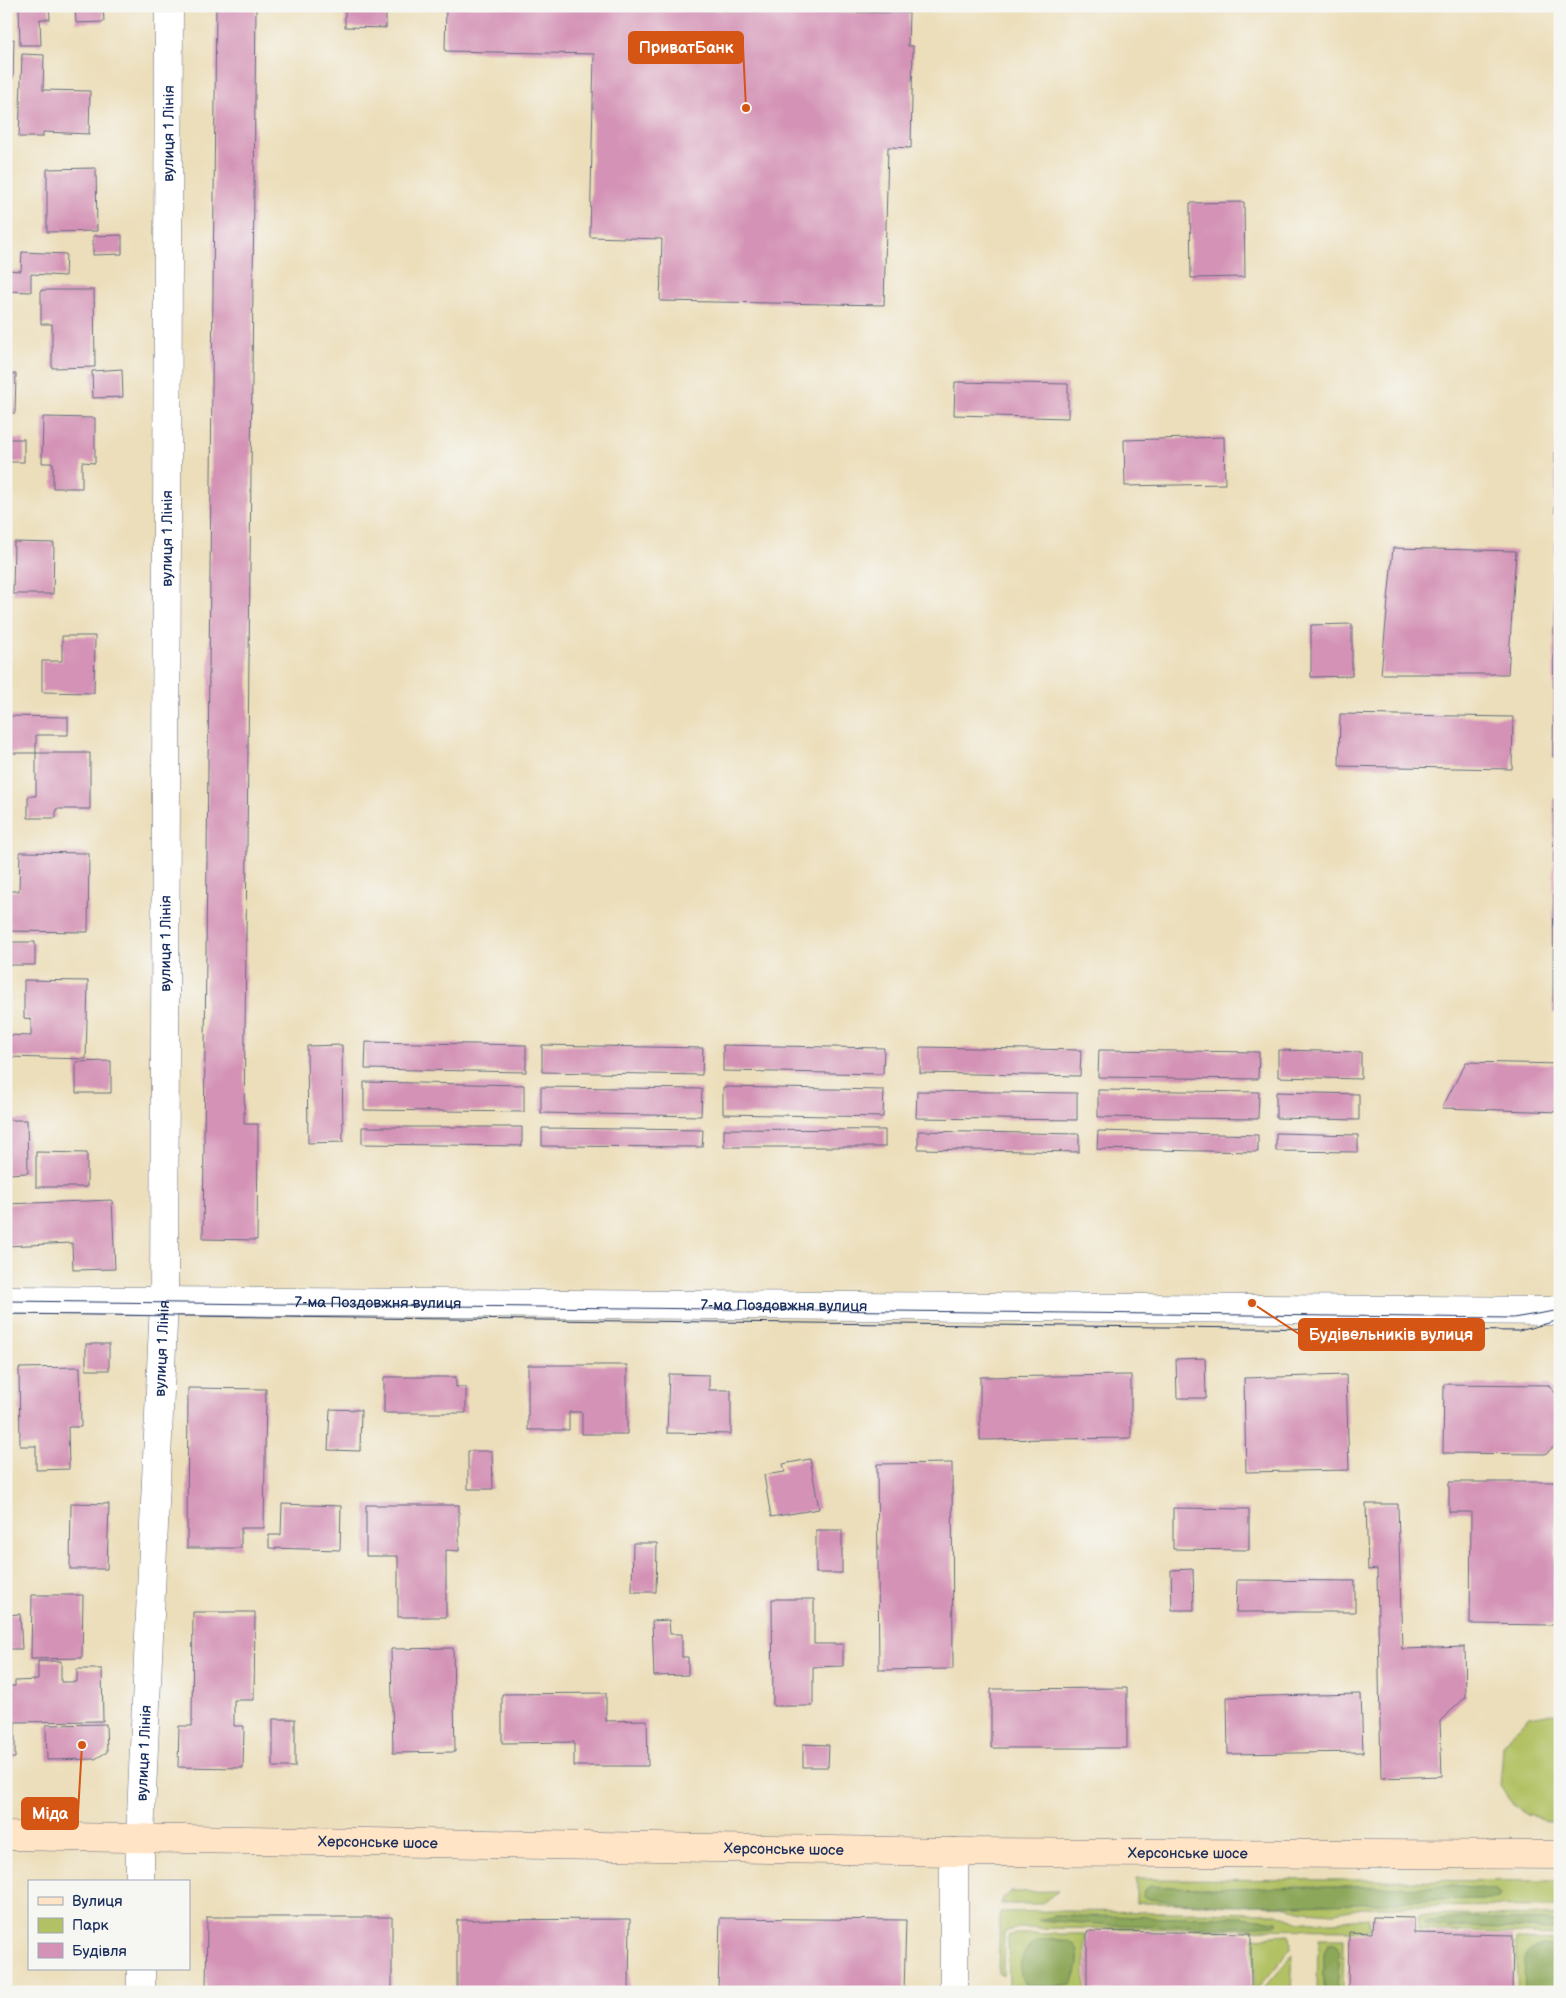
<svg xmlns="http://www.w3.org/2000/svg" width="1566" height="1998" font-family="'Balsamiq Sans',sans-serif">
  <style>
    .green { fill: #b2c164; stroke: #667861 }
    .forest { fill: #8da75a; stroke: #546b5c }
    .building { fill: #d493b6 }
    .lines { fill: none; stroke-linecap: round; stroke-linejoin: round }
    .street-casing { stroke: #646c7e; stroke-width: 29 }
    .secondary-casing { stroke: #646c7e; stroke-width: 29 }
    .street { stroke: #fff; stroke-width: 28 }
    .secondary { stroke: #ffe4c6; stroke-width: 28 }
    .tram { stroke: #1b2f5e; stroke-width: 1 }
    .labels { text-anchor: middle; stroke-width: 4; stroke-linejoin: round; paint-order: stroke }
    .street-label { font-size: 15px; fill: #1b2f5e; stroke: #f6f6f2 }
    .leader { fill: none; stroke: #d45514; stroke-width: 2 }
    .callout-dot { fill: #d45514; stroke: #f6f6f2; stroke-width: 2 }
    .callout { fill: #d45514; stroke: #d45514; stroke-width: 2 }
    .callout-label { font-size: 16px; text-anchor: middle; font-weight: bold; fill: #fff }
  </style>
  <rect width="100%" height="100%" fill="#f6f6f2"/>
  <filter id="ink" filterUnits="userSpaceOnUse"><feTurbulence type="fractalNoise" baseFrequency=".02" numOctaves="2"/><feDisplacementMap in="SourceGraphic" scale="10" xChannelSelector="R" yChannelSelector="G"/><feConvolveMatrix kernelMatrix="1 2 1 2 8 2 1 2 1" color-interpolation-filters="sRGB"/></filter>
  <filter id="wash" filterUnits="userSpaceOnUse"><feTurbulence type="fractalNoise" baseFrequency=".0096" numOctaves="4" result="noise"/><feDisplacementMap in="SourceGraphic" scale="20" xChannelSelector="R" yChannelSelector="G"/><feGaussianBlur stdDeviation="1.12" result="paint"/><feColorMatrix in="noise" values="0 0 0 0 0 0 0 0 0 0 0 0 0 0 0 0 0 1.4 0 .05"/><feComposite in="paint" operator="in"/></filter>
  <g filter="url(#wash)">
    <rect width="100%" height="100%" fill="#ecdeba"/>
    <g class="green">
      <polygon points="1556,1712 1560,1713 1560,1820 1547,1821 1527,1816 1510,1801 1500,1786 1503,1746 1513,1731 1530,1717"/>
      <polygon points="1136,1879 1560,1881 1560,1907 1373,1906 1335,1913 1306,1911 1277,1905 1136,1903"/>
      <polygon points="1058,1891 1041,1904 1001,1904 1003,1898 1011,1892"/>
      <polygon points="1060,1911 1277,1913 1301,1922 1333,1922 1370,1918 1370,1930 1018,1928 1004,1932 1003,1976 998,1973 1000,1912"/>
      <polygon points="1418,1915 1560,1916 1560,1935 1417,1930"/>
      <polygon points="1017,1934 1085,1934 1085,1991 1009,1992 1008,1936"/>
      <polygon points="1290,1935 1291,1948 1254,1992 1254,1937"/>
      <polygon points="1318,1939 1344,1939 1343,1992 1317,1992"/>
      <polygon points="1517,1939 1560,1940 1560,1992 1516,1992"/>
      <polygon points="1293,1954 1291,1992 1260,1992"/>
    </g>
    <g class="forest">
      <path d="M 1151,1886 L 1200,1888 L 1462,1886 L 1496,1890 L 1500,1895 L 1498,1898 L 1491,1899 C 1378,1899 1263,1913 1150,1899 L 1143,1896 L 1144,1890 Z"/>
      <polygon points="1055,1916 1241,1917 1277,1921 1277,1925 1238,1927 1112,1925 1038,1920"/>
      <polygon points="1464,1918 1549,1921 1560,1924 1560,1929 1449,1927 1425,1924 1424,1921"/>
      <path d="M 1043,1940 C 1062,1940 1081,1936 1078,1962 C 1077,1971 1076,1977 1071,1984 L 1052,1987 L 1024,1984 C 1015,1966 1023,1944 1043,1940 Z"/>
      <polygon points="1328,1944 1335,1944 1338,1946 1340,1951 1337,1992 1325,1992 1324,1988 1324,1953"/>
      <path d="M 1544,1945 L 1560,1946 L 1560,1992 L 1524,1992 C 1524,1970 1518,1950 1544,1945 Z"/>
    </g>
    <g id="blocks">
      <g class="building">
        <polygon points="28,6 49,6 50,19 40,19 41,45 20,45 19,7"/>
        <polygon points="75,6 103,6 104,22 76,23"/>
        <polygon points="216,6 256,6 244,1124 258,1124 257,1240 203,1239"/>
        <polygon points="345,6 386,6 386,28 345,27"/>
        <polygon points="446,6 909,13 908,46 913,46 911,148 888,147 884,305 660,301 662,239 590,237 594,54 445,51"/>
        <polygon points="6,39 14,39 13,78 6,78"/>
        <polygon points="22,54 44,55 43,90 90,91 89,134 43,132 43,137 19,137"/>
        <polygon points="96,168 97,231 47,232 47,169"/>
        <polygon points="1244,202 1245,277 1191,278 1190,203"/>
        <polygon points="122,235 122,254 93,255 93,236"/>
        <polygon points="22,252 66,254 65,276 31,274 31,292 6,291 6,270 21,271"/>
        <polygon points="41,290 94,290 95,367 52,368 52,324 41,324"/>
        <polygon points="122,369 123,397 93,398 92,371"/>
        <polygon points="6,374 16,374 15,413 6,413"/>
        <polygon points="955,382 1068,384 1068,418 954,415"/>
        <polygon points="43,417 95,418 95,463 82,462 82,488 53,488 53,463 42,463"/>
        <polygon points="1224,437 1225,484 1125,486 1124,440"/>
        <rect x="6" y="439" width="18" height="23"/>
        <rect x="1555" y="445" width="5" height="67"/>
        <polygon points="14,542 54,543 53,594 13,594"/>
        <polygon points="1555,542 1560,542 1560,757 1553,757"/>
        <polygon points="1393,548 1516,551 1508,674 1381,674"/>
        <polygon points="1352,624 1352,676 1311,677 1311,625"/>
        <polygon points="62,636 95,636 94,693 42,692 42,661 62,661"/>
        <polygon points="1340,714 1513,717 1512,769 1339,766"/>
        <polygon points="6,716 68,717 68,735 36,735 36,753 6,753"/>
        <polygon points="36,753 90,753 90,809 56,809 56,818 28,818 28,796 36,796"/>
        <polygon points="1554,798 1560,798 1560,1013 1553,1013"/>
        <polygon points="20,852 89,853 88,932 6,931 6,891 19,891"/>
        <polygon points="8,942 35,942 35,965 7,965"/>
        <polygon points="24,980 88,981 86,1059 6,1057 6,1035 31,1036 31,1019 24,1018"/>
        <polygon points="366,1042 526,1045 526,1072 365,1069"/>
        <polygon points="342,1045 343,1142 308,1143 307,1046"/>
        <polygon points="542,1045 703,1048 702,1075 542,1072"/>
        <polygon points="723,1045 884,1048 883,1074 723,1071"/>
        <polygon points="920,1047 1081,1050 1080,1076 920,1073"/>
        <polygon points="1099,1050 1259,1052 1258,1079 1098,1077"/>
        <polygon points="1278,1050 1361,1052 1361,1079 1278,1077"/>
        <polygon points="111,1061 111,1093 76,1093 76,1062"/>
        <polygon points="1466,1062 1560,1064 1560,1112 1442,1108"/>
        <polygon points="364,1082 524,1085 524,1112 364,1110"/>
        <polygon points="541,1087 702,1089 701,1116 541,1113"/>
        <polygon points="723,1087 884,1090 883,1117 723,1114"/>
        <polygon points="1098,1090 1259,1092 1258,1119 1098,1117"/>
        <polygon points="917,1091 1077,1093 1077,1120 916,1118"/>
        <polygon points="1276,1092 1359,1094 1359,1120 1276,1118"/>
        <polygon points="7,1120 27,1120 28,1173 7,1174"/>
        <polygon points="362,1127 522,1127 522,1146 362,1144"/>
        <polygon points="542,1128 703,1130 702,1147 542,1146"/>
        <polygon points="724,1129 885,1130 885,1147 724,1147"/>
        <polygon points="918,1131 1079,1134 1079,1152 918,1149"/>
        <polygon points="1098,1131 1258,1135 1258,1152 1097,1149"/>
        <polygon points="1276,1133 1358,1135 1358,1152 1276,1151"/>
        <polygon points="36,1152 87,1153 87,1187 36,1187"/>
        <polygon points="112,1200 115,1269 73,1270 72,1243 6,1246 6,1204"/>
        <rect x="86" y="1344" width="23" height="26"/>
        <polygon points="1205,1358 1206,1398 1177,1398 1176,1359"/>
        <polygon points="528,1365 627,1365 627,1434 582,1434 582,1412 569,1412 569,1430 528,1430"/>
        <polygon points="80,1367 81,1427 68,1427 69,1469 36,1470 36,1446 20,1446 19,1368"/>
        <polygon points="669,1374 709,1375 709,1390 731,1390 731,1434 667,1433"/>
        <polygon points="1131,1375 1131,1438 980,1440 980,1377"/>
        <polygon points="1346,1375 1349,1470 1246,1472 1244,1378"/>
        <polygon points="384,1377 456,1377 456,1387 466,1387 466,1413 384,1413"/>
        <polygon points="1444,1384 1548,1385 1560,1398 1560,1442 1545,1454 1443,1453"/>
        <polygon points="188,1388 266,1389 264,1528 241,1528 241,1548 187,1548"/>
        <polygon points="330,1409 361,1410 360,1451 328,1450"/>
        <polygon points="468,1451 492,1451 493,1489 468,1489"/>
        <polygon points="810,1459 819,1509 771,1517 764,1475 785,1472 783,1464"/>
        <polygon points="952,1463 953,1669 879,1670 877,1464"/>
        <polygon points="1449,1482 1560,1482 1560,1513 1556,1513 1555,1625 1470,1624 1471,1512 1449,1512"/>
        <polygon points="71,1503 109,1504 107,1569 70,1569"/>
        <polygon points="282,1504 341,1506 340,1550 269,1548 269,1535 281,1535"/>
        <polygon points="1366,1504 1398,1504 1402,1649 1465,1647 1466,1697 1440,1721 1442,1776 1381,1778 1377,1569 1368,1570"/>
        <polygon points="366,1505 459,1505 459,1551 446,1550 446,1617 398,1617 398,1556 366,1556"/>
        <polygon points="1173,1508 1249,1509 1249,1550 1173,1549"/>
        <rect x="816" y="1530" width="26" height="43"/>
        <polygon points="633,1543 657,1543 656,1592 632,1592"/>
        <polygon points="1193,1569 1194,1610 1172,1610 1171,1570"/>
        <polygon points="1237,1580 1355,1581 1355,1612 1236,1612"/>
        <polygon points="32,1595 83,1595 82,1658 31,1659"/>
        <polygon points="772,1599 814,1599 814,1644 843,1644 843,1666 813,1667 813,1706 773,1706"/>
        <polygon points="193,1612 255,1612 254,1700 234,1700 234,1726 244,1726 243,1768 178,1767 179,1726 192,1726"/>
        <polygon points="20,1614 22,1649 6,1649 6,1615"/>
        <polygon points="669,1620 670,1634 682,1634 682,1657 688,1657 688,1675 654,1676 652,1621"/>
        <polygon points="453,1648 455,1752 393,1753 391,1649"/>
        <polygon points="38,1661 61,1661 61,1682 77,1682 77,1669 102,1669 103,1721 15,1722 15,1758 6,1758 6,1686 15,1686 15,1681 38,1680"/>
        <polygon points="1127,1688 1127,1748 991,1748 991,1689"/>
        <polygon points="606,1693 606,1721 647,1720 648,1766 574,1766 574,1742 502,1743 502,1694"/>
        <polygon points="1361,1694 1363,1752 1228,1754 1227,1697"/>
        <rect x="273" y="1719" width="22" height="48"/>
        <polygon points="106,1724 107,1752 95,1759 47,1760 46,1725"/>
        <polygon points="803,1744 829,1745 828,1767 803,1767"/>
        <polygon points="207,1917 392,1917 392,1992 206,1992"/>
        <polygon points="1373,1917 1414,1918 1414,1933 1513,1935 1512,1992 1348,1992 1349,1932 1372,1933"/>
        <polygon points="720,1918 906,1920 904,1992 718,1991"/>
        <polygon points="630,1919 629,1991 457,1991 457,1920"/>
        <polygon points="1087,1931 1251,1933 1251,1992 1087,1991"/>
      </g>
    </g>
  </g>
  <g filter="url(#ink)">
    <use href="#blocks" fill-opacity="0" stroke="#646c7e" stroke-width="1"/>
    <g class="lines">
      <defs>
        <g id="street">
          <path id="s1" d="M 6,1300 L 1560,1311"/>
          <path id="s2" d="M 140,1882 L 140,1837 L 164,1302 L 169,6"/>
          <polyline points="141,1992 141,1969"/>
          <polyline points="954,1992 954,1852"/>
        </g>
        <g id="secondary">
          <path id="s3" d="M 6,1836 L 954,1852 L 1560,1855"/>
        </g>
      </defs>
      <use href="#street" class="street-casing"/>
      <use href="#secondary" class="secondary-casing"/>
      <use href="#street" class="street"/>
      <use href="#secondary" class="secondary"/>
      <g class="tram">
        <polyline points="6,1301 1513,1318 1555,1311 1560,1309"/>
        <polyline points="6,1314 1519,1331 1560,1320"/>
      </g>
    </g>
  </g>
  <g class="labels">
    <g class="street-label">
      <text dy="5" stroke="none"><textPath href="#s2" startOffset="1749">вулиця 1 Лінія</textPath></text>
      <text dy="5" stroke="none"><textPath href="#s2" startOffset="1344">вулиця 1 Лінія</textPath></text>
      <text dy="5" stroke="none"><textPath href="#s2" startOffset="939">вулиця 1 Лінія</textPath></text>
      <text dy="5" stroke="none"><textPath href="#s1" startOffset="372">7-ма Поздовжня вулиця</textPath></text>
      <text dy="5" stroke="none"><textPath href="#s1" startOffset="778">7-ма Поздовжня вулиця</textPath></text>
      <text dy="5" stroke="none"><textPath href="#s2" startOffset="534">вулиця 1 Лінія</textPath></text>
      <text dy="5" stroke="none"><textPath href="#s2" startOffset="129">вулиця 1 Лінія</textPath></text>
      <text dy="5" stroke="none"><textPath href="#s3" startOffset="372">Херсонське шосе</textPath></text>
      <text dy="5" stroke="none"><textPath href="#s3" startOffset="778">Херсонське шосе</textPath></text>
      <text dy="5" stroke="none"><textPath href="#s3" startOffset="1182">Херсонське шосе</textPath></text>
    </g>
  </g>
  <path class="leader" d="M746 108L743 47M1252 1303L1299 1334M82 1745L78 1813"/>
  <g class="callout-dot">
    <circle cx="746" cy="108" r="5"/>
    <circle cx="1252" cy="1303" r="5"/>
    <circle cx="82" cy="1745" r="5"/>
  </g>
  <g class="callout">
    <rect x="629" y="32" width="114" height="31" rx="5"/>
    <rect x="1299" y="1319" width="185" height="31" rx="5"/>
    <rect x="22" y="1798" width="56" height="31" rx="5"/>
  </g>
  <g class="callout-label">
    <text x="686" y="53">ПриватБанк</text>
    <text x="1391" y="1340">Будівельників вулиця</text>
    <text x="50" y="1819">Міда</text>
  </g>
  <rect width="1566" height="1998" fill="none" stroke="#f6f6f2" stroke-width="25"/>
  <rect x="28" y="1880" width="162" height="90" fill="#f6f6f2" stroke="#9ea6b7"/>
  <rect x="38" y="1897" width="25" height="8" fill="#ffe4c6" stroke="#9ea6b7"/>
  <text x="72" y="1906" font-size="15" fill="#1b2f5e">Вулиця</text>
  <rect x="38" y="1918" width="25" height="15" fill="#b2c164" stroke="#9ea6b7"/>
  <text x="72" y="1930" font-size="15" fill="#1b2f5e">Парк</text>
  <rect x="38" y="1943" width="25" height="15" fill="#d493b6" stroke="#9ea6b7"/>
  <text x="72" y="1956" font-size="15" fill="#1b2f5e">Будівля</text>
</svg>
